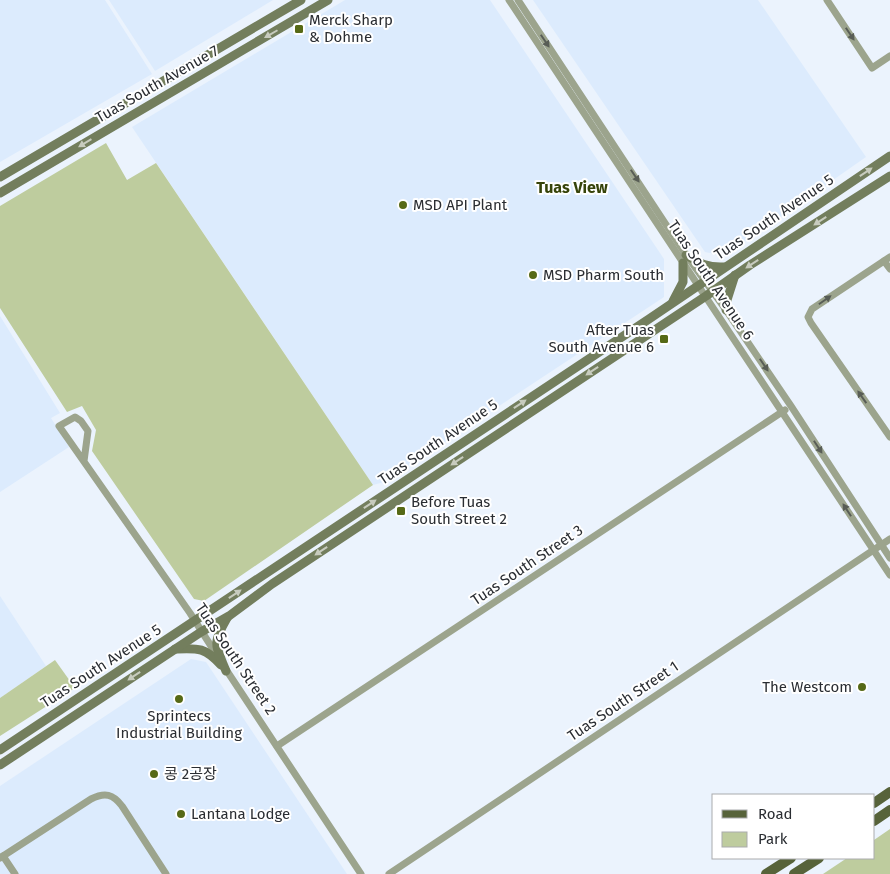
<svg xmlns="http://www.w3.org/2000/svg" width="890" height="874" font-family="'Fira Sans','Noto Sans KR',sans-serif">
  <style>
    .built { fill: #dcebfd }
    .green { fill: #becc9e }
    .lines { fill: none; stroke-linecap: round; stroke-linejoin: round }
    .street { stroke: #9ca48d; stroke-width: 7 }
    .secondary { stroke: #737e5d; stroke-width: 9 }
    .primary { stroke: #57633a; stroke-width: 10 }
    .oneway { fill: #c7cbbe }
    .oneway2 { fill: #585d56 }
    .poi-dot { fill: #566916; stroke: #fff; stroke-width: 2 }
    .labels { text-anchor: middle; stroke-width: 4; stroke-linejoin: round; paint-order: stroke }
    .poi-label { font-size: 15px; fill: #2a2d32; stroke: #fff; text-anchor: start }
    .street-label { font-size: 15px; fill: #2a2d32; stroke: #fff }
    .neighbourhood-label { font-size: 16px; font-weight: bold; fill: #37440a; stroke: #fff }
  </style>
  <rect width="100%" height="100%" fill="#ebf3fd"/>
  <g class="built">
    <polygon points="0,0 105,0 152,74 0,162"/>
    <polygon points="109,0 273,0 155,71"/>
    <polygon points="345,0 490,0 664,259 664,297 384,482 373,485 132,127"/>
    <polygon points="533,0 758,0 866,157 724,256 705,252"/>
    <polygon points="0,316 60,413 51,418 69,447 0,492"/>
    <polygon points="0,596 46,666 0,698"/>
    <polygon points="191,659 206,662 347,874 0,874 0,786"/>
  </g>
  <g class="green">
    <polygon points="106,143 127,180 156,163 373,485 204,601 194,599 92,451 96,430 82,406 67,412 0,308 0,206"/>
    <polygon points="55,660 75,688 0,736 0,698"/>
    <polygon points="890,829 890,874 823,874 847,858 874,858 874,840"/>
  </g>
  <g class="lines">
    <g class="street">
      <polyline points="509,0 890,575"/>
      <polyline points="518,0 686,255 726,310 791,406 890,558"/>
      <polyline points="827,0 872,68 890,56"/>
      <polyline points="890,257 812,309 808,317 811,323 890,437"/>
      <polyline points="884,261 890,269"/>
      <polyline points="84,461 88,431 81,421 75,417 59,426 190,613 218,657"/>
      <polyline points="225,668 361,874"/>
      <polyline points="277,746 785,410"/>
      <polyline points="3,856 15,874"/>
      <path d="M 0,858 L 91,799 C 105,792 113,794 122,806 L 166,874"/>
      <polyline points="389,874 890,539"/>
    </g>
    <g class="secondary">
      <polyline points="0,177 301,0"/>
      <polyline points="0,193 328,0"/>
      <path d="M 686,255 C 699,263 708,268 724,267"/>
      <polyline points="673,301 683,282 683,263"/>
      <polyline points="726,310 727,300 735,275"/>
      <path d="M 175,649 C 198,648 205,647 221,665"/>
      <path d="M 226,671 C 215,644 212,644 227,618"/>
      <polyline points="0,750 649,319 890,156"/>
      <polyline points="0,765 201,632 229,616 272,584 706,296 750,265 890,176"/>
    </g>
    <g class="primary">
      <polyline points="874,803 890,792"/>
      <polyline points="874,821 890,810"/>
      <polyline points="766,874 791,858"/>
      <polyline points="794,874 819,858"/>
    </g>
  </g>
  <defs><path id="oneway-solid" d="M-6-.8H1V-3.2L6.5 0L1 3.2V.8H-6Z" transform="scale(1.25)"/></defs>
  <g class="oneway">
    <use href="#oneway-solid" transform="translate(271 34) rotate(150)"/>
    <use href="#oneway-solid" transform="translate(85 143) rotate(149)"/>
    <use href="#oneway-solid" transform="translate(866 172) rotate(-34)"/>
    <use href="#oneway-solid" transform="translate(820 221) rotate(147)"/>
    <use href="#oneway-solid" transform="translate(752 264) rotate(147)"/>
    <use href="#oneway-solid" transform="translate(592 371) rotate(146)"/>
    <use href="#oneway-solid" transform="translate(520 404) rotate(-34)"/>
    <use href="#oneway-solid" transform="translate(457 461) rotate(146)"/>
    <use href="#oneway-solid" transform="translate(370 504) rotate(-34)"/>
    <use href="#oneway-solid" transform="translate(321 551) rotate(146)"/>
    <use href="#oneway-solid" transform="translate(235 594) rotate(-34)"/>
    <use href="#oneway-solid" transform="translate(134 676) rotate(146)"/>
  </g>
  <g class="oneway2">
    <use href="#oneway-solid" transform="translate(850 34) rotate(56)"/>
    <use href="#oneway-solid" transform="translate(545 41) rotate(56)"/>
    <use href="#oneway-solid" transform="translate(635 176) rotate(56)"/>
    <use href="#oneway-solid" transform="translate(825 300) rotate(-35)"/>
    <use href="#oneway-solid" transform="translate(764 365) rotate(56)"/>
    <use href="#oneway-solid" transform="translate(862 397) rotate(-125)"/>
    <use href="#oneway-solid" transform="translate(818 447) rotate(57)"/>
    <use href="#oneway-solid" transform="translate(847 510) rotate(-123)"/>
  </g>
  <g class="poi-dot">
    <rect x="294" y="24" width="10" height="10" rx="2.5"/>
    <circle cx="403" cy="205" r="5"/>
    <circle cx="533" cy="275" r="5"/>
    <rect x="659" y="334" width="10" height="10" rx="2.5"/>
    <rect x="396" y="506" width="10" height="10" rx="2.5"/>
    <circle cx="862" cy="687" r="5"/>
    <circle cx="179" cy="699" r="5"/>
    <circle cx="154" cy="774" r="5"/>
    <circle cx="181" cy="814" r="5"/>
  </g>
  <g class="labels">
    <g class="poi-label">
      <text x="309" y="25">Merck Sharp<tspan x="309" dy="17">&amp; Dohme</tspan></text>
      <text x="413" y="210">MSD API Plant</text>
      <text x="543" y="280">MSD Pharm South</text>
      <text x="654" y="335" text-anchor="end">After Tuas<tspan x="654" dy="17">South Avenue 6</tspan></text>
      <text x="411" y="507">Before Tuas<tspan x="411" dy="17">South Street 2</tspan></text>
      <text x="852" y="692" text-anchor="end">The Westcom</text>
      <text x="179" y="721" text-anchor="middle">Sprintecs<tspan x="179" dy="17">Industrial Building</tspan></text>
      <text x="164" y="779">콩 2공장</text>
      <text x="191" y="819">Lantana Lodge</text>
    </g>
    <g class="street-label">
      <text transform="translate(157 84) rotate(-30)" y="5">Tuas South Avenue 7</text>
      <text transform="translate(774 217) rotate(-34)" y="5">Tuas South Avenue 5</text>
      <text transform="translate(711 280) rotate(56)" y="5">Tuas South Avenue 6</text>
      <text transform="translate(438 442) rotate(-34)" y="5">Tuas South Avenue 5</text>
      <text transform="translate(527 565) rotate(-34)" y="5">Tuas South Street 3</text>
      <text transform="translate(236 659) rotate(56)" y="5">Tuas South Street 2</text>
      <text transform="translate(101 666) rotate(-33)" y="5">Tuas South Avenue 5</text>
      <text transform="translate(623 701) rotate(-34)" y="5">Tuas South Street 1</text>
    </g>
    <g class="neighbourhood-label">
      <text x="572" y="193">Tuas View</text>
    </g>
  </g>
  <rect x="712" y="794" width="162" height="65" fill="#ffffff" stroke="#aaabad"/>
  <rect x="722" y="810" width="25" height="8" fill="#57633a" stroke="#aaabad"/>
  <text x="758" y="819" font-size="15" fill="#2a2d32">Road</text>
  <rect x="722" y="832" width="25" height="15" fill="#becc9e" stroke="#aaabad"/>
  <text x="758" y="844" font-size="15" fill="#2a2d32">Park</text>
</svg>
